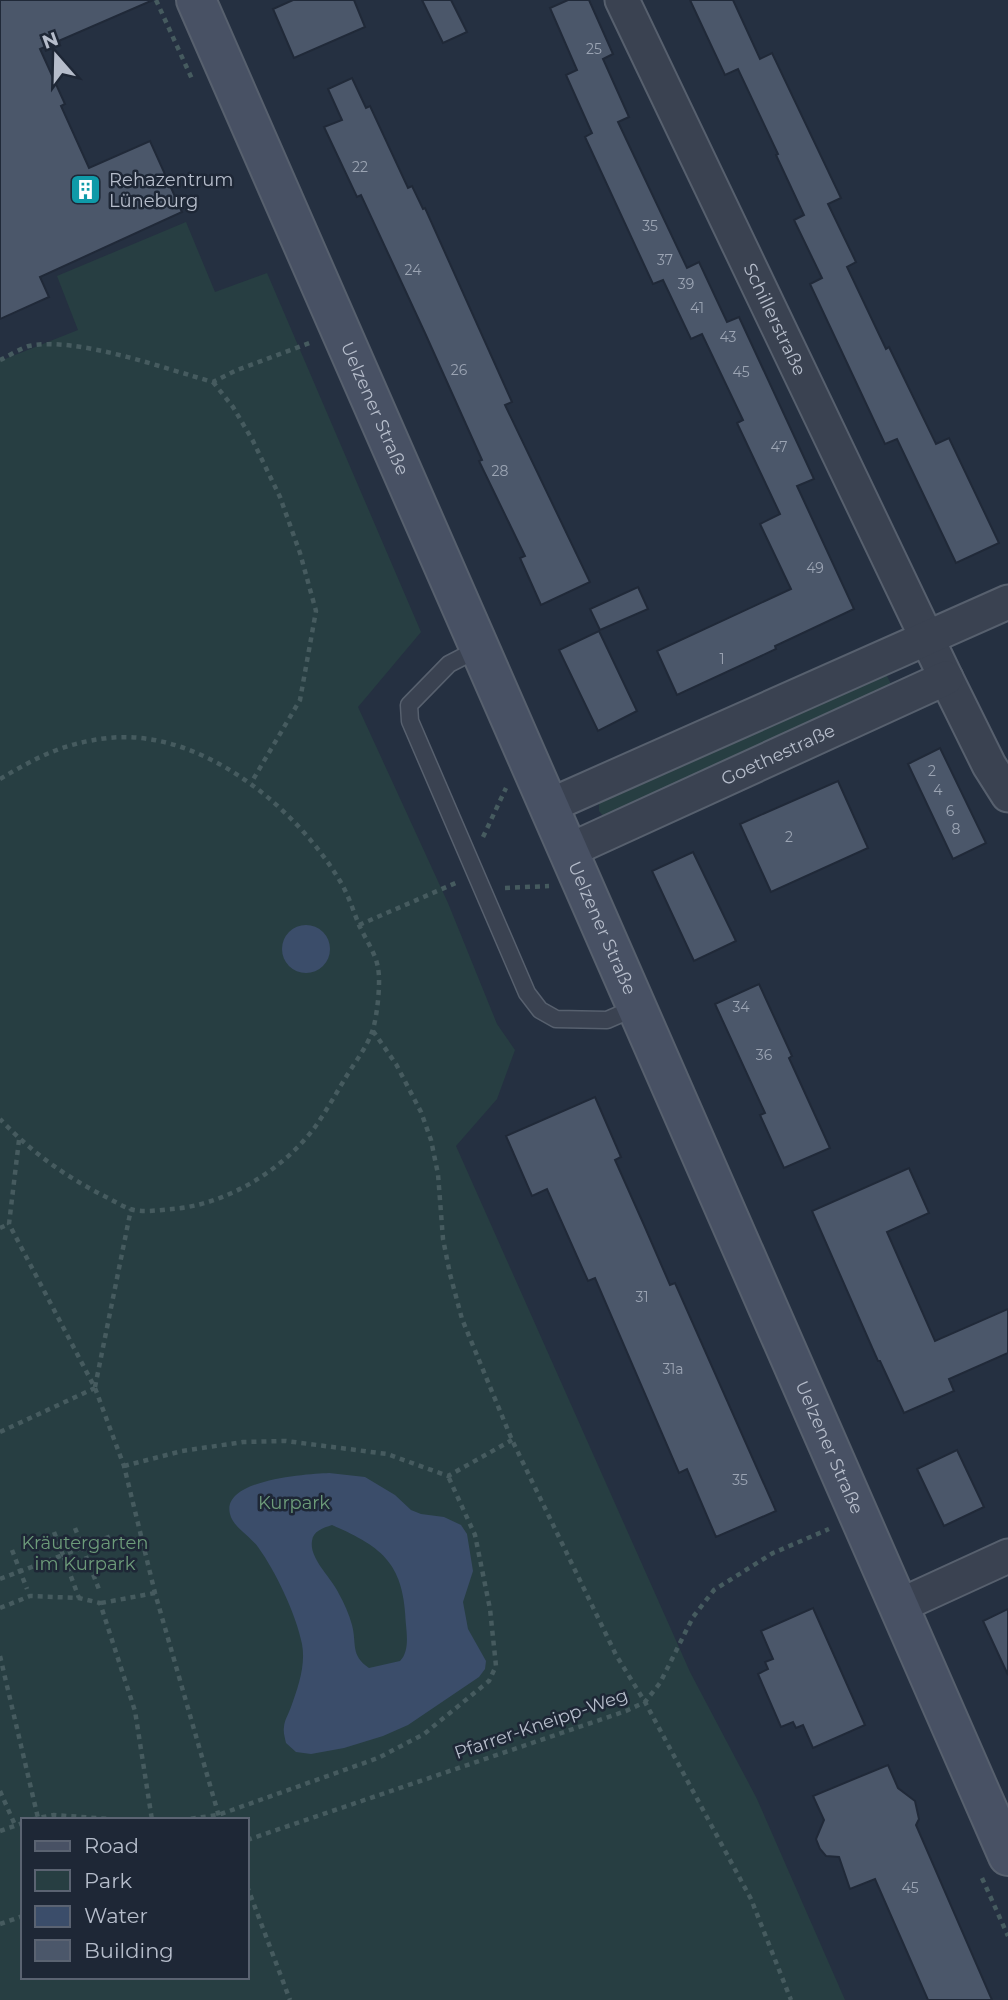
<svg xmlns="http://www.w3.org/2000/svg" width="1008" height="2000" font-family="Montserrat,sans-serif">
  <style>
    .green { fill: #273e42; fill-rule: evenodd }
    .water { fill: #3b4d6a; fill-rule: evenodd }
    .building { fill: #4b576a; stroke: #202938; stroke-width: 2 }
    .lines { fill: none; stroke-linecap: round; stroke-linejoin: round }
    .lane-casing { stroke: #57606e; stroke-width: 19 }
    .street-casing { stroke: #57606e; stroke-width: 37 }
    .secondary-casing { stroke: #57606e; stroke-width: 42 }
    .path { stroke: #465b5f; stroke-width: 4.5; stroke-dasharray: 5 5; stroke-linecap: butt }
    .lane { stroke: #3a4251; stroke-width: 16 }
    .street { stroke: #3a4251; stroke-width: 33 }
    .secondary { stroke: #485164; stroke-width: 38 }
    .labels { text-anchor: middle; stroke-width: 5; stroke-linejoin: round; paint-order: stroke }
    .number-label { font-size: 14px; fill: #9ba4b3 }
    .poi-label { font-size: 18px; fill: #b6bdcb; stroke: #1e2736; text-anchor: start }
    .street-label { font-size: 18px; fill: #b6bdcb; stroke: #1e2736 }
    .park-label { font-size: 18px; fill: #6d9c7a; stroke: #1e2736 }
  </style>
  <rect width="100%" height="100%" fill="#253041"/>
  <g class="green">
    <path d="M 186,222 L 215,292 L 267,273 L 421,632 L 358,707 L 448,903 L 497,1024 L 515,1050 L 497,1099 L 456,1146 L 690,1672 L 757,1799 L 845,2000 L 0,2000 L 0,361 L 78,330 L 57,276 ZM 23,1820 L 247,1820 L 247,1977 L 23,1977 Z"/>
    <polygon points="885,672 893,688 606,819 599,811 599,801"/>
  </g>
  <g class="water">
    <circle cx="306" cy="949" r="24"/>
    <path d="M 329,1473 L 365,1477 L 395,1495 L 411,1510 L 421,1514 L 444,1517 L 461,1525 L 467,1534 L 473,1571 L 463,1602 L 468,1629 L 486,1661 L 485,1669 L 479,1677 L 408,1725 L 383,1736 L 344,1748 L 311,1754 L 296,1752 L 286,1743 C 285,1738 283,1732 284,1727 C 284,1721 289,1713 291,1707 C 298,1688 306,1665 302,1644 C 296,1614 276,1572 258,1547 C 250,1536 233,1527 230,1514 C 221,1479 308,1474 329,1473 ZM 332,1525 C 385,1548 404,1565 406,1625 C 407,1636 409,1652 400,1661 L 369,1668 C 350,1655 357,1644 352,1625 C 349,1614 344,1603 339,1594 C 332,1578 309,1559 312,1541 C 313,1531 323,1528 332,1525 Z"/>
  </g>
  <g class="building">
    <polygon points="0,0 153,0 40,49 65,104 61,106 89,168 150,141 182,212 40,277 49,297 0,319"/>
    <polygon points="293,0 354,0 365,27 294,58 273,9"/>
    <polygon points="422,0 451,0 467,32 443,43"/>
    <polygon points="568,0 589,0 613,54 603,59 629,117 618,122 687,268 699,262 727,322 739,317 814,479 797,486 854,609 775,646 776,649 677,695 657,651 791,589 760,524 780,514 737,423 743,420 702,334 691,339 663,280 653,284 585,137 592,133 566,75 577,70 550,8"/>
    <polygon points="690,0 733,0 760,59 772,53 841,198 828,204 856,262 847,267 886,349 889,347 936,444 949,438 999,543 956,563 897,439 885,444 810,284 822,278 794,220 804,215 776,155 778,154 738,69 725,75"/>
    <polygon points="352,78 366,108 370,106 408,188 412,186 423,209 425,208 512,402 505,405 590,582 541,605 520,558 525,556 479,461 482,460 425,333 361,195 357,197 324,127 342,120 328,89"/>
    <polygon points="638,587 648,609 600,630 590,609"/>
    <polygon points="599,631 637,711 598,731 559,650"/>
    <polygon points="940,748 986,843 953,859 908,764"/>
    <polygon points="838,781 868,848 771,892 740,824"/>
    <polygon points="693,852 736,941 694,961 652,871"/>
    <polygon points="759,984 792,1056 789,1058 830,1148 784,1168 760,1115 765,1113 715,1004"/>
    <polygon points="595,1097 621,1157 615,1160 644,1225 670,1285 675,1283 776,1511 716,1537 687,1469 679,1473 595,1278 588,1281 547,1189 532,1196 506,1136"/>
    <polygon points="909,1168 929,1213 887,1232 935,1341 1008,1309 1008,1353 949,1379 954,1391 904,1413 880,1361 878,1361 812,1211"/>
    <polygon points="957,1450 984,1507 944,1526 917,1469"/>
    <polygon points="813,1608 865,1725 813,1748 803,1725 796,1728 793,1722 781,1727 758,1674 768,1669 765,1662 773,1659 761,1631"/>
    <polygon points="1008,1609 1008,1675 983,1621"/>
    <polygon points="888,1765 898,1788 915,1801 919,1819 916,1825 992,2000 928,2000 875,1879 850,1889 839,1857 826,1856 820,1849 816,1839 824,1820 813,1796"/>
  </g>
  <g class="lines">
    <defs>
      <polyline id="lane" points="480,648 449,664 409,705 410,721 527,993 540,1010 556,1019 607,1020 637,1007"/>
      <g id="street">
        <path id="s1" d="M 622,0 L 946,678 L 989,765 L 1008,795"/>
        <polyline points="549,806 1008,602"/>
        <path id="s2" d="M 568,851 L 946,678"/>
        <polyline points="899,1606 1008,1556"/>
      </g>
      <g id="secondary">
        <path id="s3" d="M 196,0 L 1008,1856"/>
      </g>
    </defs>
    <use href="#lane" class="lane-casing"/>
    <use href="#street" class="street-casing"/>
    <use href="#secondary" class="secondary-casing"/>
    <g class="path">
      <polyline points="156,0 192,79"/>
      <path d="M 0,360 C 9,356 19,349 29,346 C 76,336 166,369 213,382 L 237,370 L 312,342"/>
      <polyline points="213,382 233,407 253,441 280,497 300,553 316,611 300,700 251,783"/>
      <path d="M 0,779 C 37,757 64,743 108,738 C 200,728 295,806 340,881 C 348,894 353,910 359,925 C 365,938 376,954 378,968 C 381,982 377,1019 372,1032 C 366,1049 352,1066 343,1082 C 334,1097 325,1113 315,1127 C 283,1170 226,1205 172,1209 C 159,1210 142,1213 130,1209 C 122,1206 114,1201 106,1197 C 66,1177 31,1152 0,1119"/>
      <polyline points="483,837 506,788"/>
      <polyline points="505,888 549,886"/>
      <polyline points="359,925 458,882"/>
      <polyline points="373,1031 396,1064 421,1112 431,1140 438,1174 443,1239 450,1274 462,1319 512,1440 616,1655 645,1702 751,1899 791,2000"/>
      <polyline points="19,1140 9,1224 95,1388 124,1466 155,1593 220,1820"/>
      <polyline points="0,1228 9,1224"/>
      <polyline points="95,1387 131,1209"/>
      <polyline points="0,1432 95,1388"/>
      <polyline points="124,1466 182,1451 243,1442 286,1441 387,1454 448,1476 512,1440"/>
      <polyline points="75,1528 100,1592"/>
      <polyline points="54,1532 63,1555 111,1536"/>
      <polyline points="12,1550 27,1589"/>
      <polyline points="0,1579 63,1555 79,1598"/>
      <polyline points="101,1603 155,1593"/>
      <polyline points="0,1608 30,1596 79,1598 100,1603 135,1711 152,1820"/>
      <polyline points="0,1656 38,1818 54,1815 123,1820"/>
      <polyline points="0,1791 15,1825"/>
      <polyline points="31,1820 38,1818"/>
      <polyline points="181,1820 218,1815 378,1758 424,1734 489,1681 496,1666 490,1609 475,1535 448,1476"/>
      <polyline points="0,1831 23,1823"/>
      <polyline points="247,1840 626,1711 645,1702 660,1683 693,1617 714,1590 773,1553 829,1529"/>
      <polyline points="982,1878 1008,1936"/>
      <polyline points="247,1886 290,2000"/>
      <polyline points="0,1924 23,1916"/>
    </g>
    <use href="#lane" class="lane"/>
    <use href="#street" class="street"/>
    <use href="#secondary" class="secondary"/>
  </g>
  <defs>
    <symbol id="building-square" viewBox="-11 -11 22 22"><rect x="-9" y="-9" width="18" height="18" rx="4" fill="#0f9aa8" stroke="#1e2736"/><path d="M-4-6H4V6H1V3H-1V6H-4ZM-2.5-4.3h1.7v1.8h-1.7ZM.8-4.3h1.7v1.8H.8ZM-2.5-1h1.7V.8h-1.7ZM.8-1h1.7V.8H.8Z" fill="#fff"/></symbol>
  </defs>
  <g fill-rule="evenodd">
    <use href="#building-square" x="68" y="172" width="35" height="35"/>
  </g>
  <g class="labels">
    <g class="number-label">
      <text x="594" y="54">25</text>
      <text x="360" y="172">22</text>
      <text x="650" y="231">35</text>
      <text x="665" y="265">37</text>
      <text x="413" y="275">24</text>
      <text x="686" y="289">39</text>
      <text x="697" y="313">41</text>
      <text x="728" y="342">43</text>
      <text x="459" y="375">26</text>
      <text x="741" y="377">45</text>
      <text x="779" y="452">47</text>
      <text x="500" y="476">28</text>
      <text x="815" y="573">49</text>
      <text x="722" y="664">1</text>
      <text x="932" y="776">2</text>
      <text x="938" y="795">4</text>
      <text x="950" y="816">6</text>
      <text x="956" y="834">8</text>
      <text x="789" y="842">2</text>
      <text x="741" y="1012">34</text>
      <text x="764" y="1060">36</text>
      <text x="642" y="1302">31</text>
      <text x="673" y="1374">31a</text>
      <text x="740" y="1485">35</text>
      <text x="910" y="1893">45</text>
    </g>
    <g class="poi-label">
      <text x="109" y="186">Rehazentrum<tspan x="109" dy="21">Lüneburg</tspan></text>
    </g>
    <g class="street-label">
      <text dy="6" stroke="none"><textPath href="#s1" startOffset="354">Schillerstraße</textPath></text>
      <text dy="6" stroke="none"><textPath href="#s3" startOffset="446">Uelzener Straße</textPath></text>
      <text dy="6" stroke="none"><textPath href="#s2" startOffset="231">Goethestraße</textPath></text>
      <text dy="6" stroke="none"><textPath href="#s3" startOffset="1013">Uelzener Straße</textPath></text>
      <text dy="6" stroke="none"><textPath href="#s3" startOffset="1580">Uelzener Straße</textPath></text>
      <text transform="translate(541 1724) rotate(-19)" y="6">Pfarrer-Kneipp-Weg</text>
    </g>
    <g class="park-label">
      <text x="294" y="1509">Kurpark</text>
      <text x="85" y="1549">Kräutergarten<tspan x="85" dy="21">im Kurpark</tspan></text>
    </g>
  </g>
  <rect x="21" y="1818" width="228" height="161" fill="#1e2736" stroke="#5b6372" stroke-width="2"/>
  <rect x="35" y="1841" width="35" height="10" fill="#485164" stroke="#5b6372" stroke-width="2"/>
  <text x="84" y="1853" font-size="21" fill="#b6bdcb">Road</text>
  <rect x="35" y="1870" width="35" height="21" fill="#273e42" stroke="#5b6372" stroke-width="2"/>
  <text x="84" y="1888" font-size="21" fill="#b6bdcb">Park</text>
  <rect x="35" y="1906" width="35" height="21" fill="#3b4d6a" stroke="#5b6372" stroke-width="2"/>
  <text x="84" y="1923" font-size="21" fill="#b6bdcb">Water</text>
  <rect x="35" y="1940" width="35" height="21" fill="#4b576a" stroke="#5b6372" stroke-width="2"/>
  <text x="84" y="1958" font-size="21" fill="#b6bdcb">Building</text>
  <g transform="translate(56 56) rotate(340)" stroke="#1e2736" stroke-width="5" paint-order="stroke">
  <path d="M0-5L12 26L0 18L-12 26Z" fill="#b6bdcb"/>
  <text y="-10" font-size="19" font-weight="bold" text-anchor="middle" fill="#b6bdcb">N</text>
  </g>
</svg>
